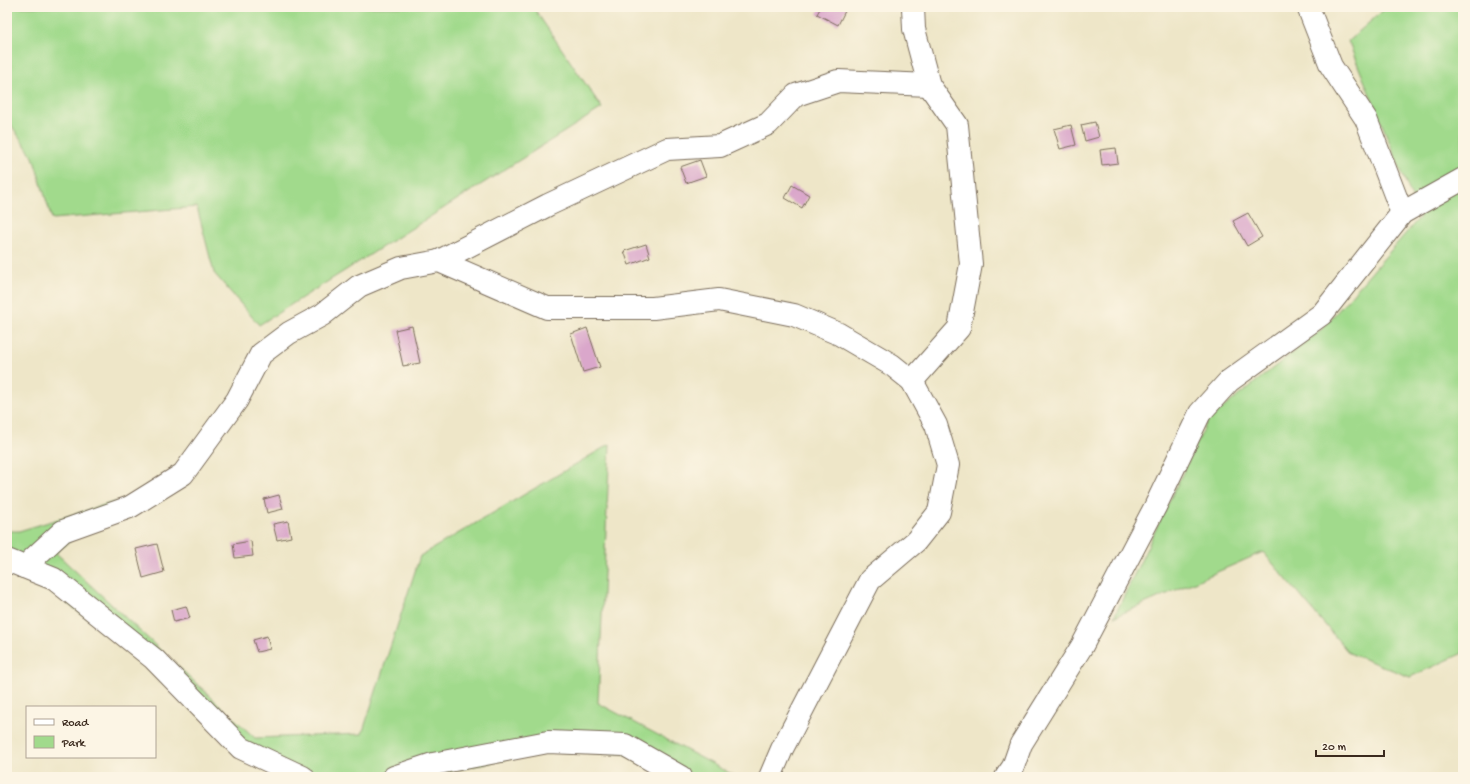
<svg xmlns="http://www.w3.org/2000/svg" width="1470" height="784" font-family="'Gochi Hand',sans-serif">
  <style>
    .green { fill: #a1da8c; stroke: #6e8255 }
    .building { fill: #daa7cb }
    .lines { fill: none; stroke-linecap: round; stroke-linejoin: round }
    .minor-casing { stroke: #7a6c5a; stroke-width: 24 }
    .minor { stroke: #fff; stroke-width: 22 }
  </style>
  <rect width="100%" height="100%" fill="#fcf5e5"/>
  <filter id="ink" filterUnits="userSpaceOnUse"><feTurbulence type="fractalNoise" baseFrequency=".025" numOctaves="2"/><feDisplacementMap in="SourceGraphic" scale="8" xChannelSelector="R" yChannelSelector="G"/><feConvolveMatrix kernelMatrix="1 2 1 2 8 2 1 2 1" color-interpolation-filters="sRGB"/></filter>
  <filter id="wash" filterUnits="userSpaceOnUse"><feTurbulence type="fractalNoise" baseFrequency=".012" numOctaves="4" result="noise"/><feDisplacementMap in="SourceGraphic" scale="16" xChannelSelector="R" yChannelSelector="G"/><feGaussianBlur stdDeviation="0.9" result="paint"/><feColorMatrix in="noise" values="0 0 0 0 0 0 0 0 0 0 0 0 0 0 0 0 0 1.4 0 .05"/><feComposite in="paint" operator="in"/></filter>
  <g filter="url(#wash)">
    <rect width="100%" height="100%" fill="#eee6c8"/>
    <g class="green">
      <polygon points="7,7 533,7 602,108 259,325 214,273 197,207 52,219 33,157 7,119"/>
      <polygon points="1387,7 1463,7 1463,653 1410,677 1349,653 1263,552 1114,617 1208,420 1322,329 1420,217 1348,41"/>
      <polygon points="610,444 598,703 737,777 664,777 625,754 547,751 422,777 288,777 154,668 48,589 7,572 7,531 19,531 117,501 56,553 255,738 362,734 420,556"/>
    </g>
    <g id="blocks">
      <g class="building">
        <polygon points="821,7 847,7 838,25 817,14"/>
        <polygon points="1095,122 1099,137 1085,141 1081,125"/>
        <polygon points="1071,125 1076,145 1060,149 1054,129"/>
        <polygon points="1116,148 1118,163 1102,165 1100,150"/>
        <polygon points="700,160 706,176 686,183 680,167"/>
        <polygon points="792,185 809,195 802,208 785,198"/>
        <polygon points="1248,213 1262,237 1247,246 1233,221"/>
        <polygon points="646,244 650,257 629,265 624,251"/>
        <polygon points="412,326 420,363 403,366 395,330"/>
        <polygon points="587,328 600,367 583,372 571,334"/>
        <polygon points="279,495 283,509 267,513 264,499"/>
        <polygon points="288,521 291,537 277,540 273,524"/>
        <polygon points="251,541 253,556 235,558 233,544"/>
        <polygon points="157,544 164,572 143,578 136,549"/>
        <polygon points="186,606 190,618 174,622 171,610"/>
        <polygon points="267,636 270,649 257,652 253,640"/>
      </g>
    </g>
  </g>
  <g filter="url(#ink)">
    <use href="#blocks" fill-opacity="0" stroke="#7a6c5a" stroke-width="1"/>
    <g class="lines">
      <defs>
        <g id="minor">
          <polyline points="1308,7 1331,66 1366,119 1402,213"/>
          <polyline points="439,261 548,205 667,149 720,146 768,124 796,95 838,81 929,85"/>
          <polyline points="912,381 959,328 971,264 957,125 929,85 914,29 913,7"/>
          <polyline points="7,560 54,579 154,659 241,748 303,777"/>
          <polyline points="24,567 63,531 130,507 183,474 237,400 261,354 289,333 322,315 359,286 401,268 439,261 547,308 653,308 719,300 794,315 839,334 892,365 912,381 936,425 948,465 939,512 916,541 870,580 782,749 770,777"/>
          <polyline points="394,777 433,764 548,742 625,745 681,777"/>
          <polyline points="1006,777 1013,767 1021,744 1082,646 1155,507 1200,413 1229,381 1322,314 1402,213 1463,179"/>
        </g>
      </defs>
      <use href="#minor" class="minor-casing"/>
      <use href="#minor" class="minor"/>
    </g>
  </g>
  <rect width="1470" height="784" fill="none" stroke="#fcf5e5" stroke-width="24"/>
  <rect x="26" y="706" width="130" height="52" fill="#fcf5e5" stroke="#afa495"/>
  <rect x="34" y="719" width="20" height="6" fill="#ffffff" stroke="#afa495"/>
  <text x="62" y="726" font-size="12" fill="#3b2a1e">Road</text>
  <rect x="34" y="736" width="20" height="12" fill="#a1da8c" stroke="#afa495"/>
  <text x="62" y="746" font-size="12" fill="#3b2a1e">Park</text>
  <path d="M1316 750v6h68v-6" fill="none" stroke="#3b2a1e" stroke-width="2"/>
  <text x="1322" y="750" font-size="12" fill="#3b2a1e" stroke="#fcf5e5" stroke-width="3" paint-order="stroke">20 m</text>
</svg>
